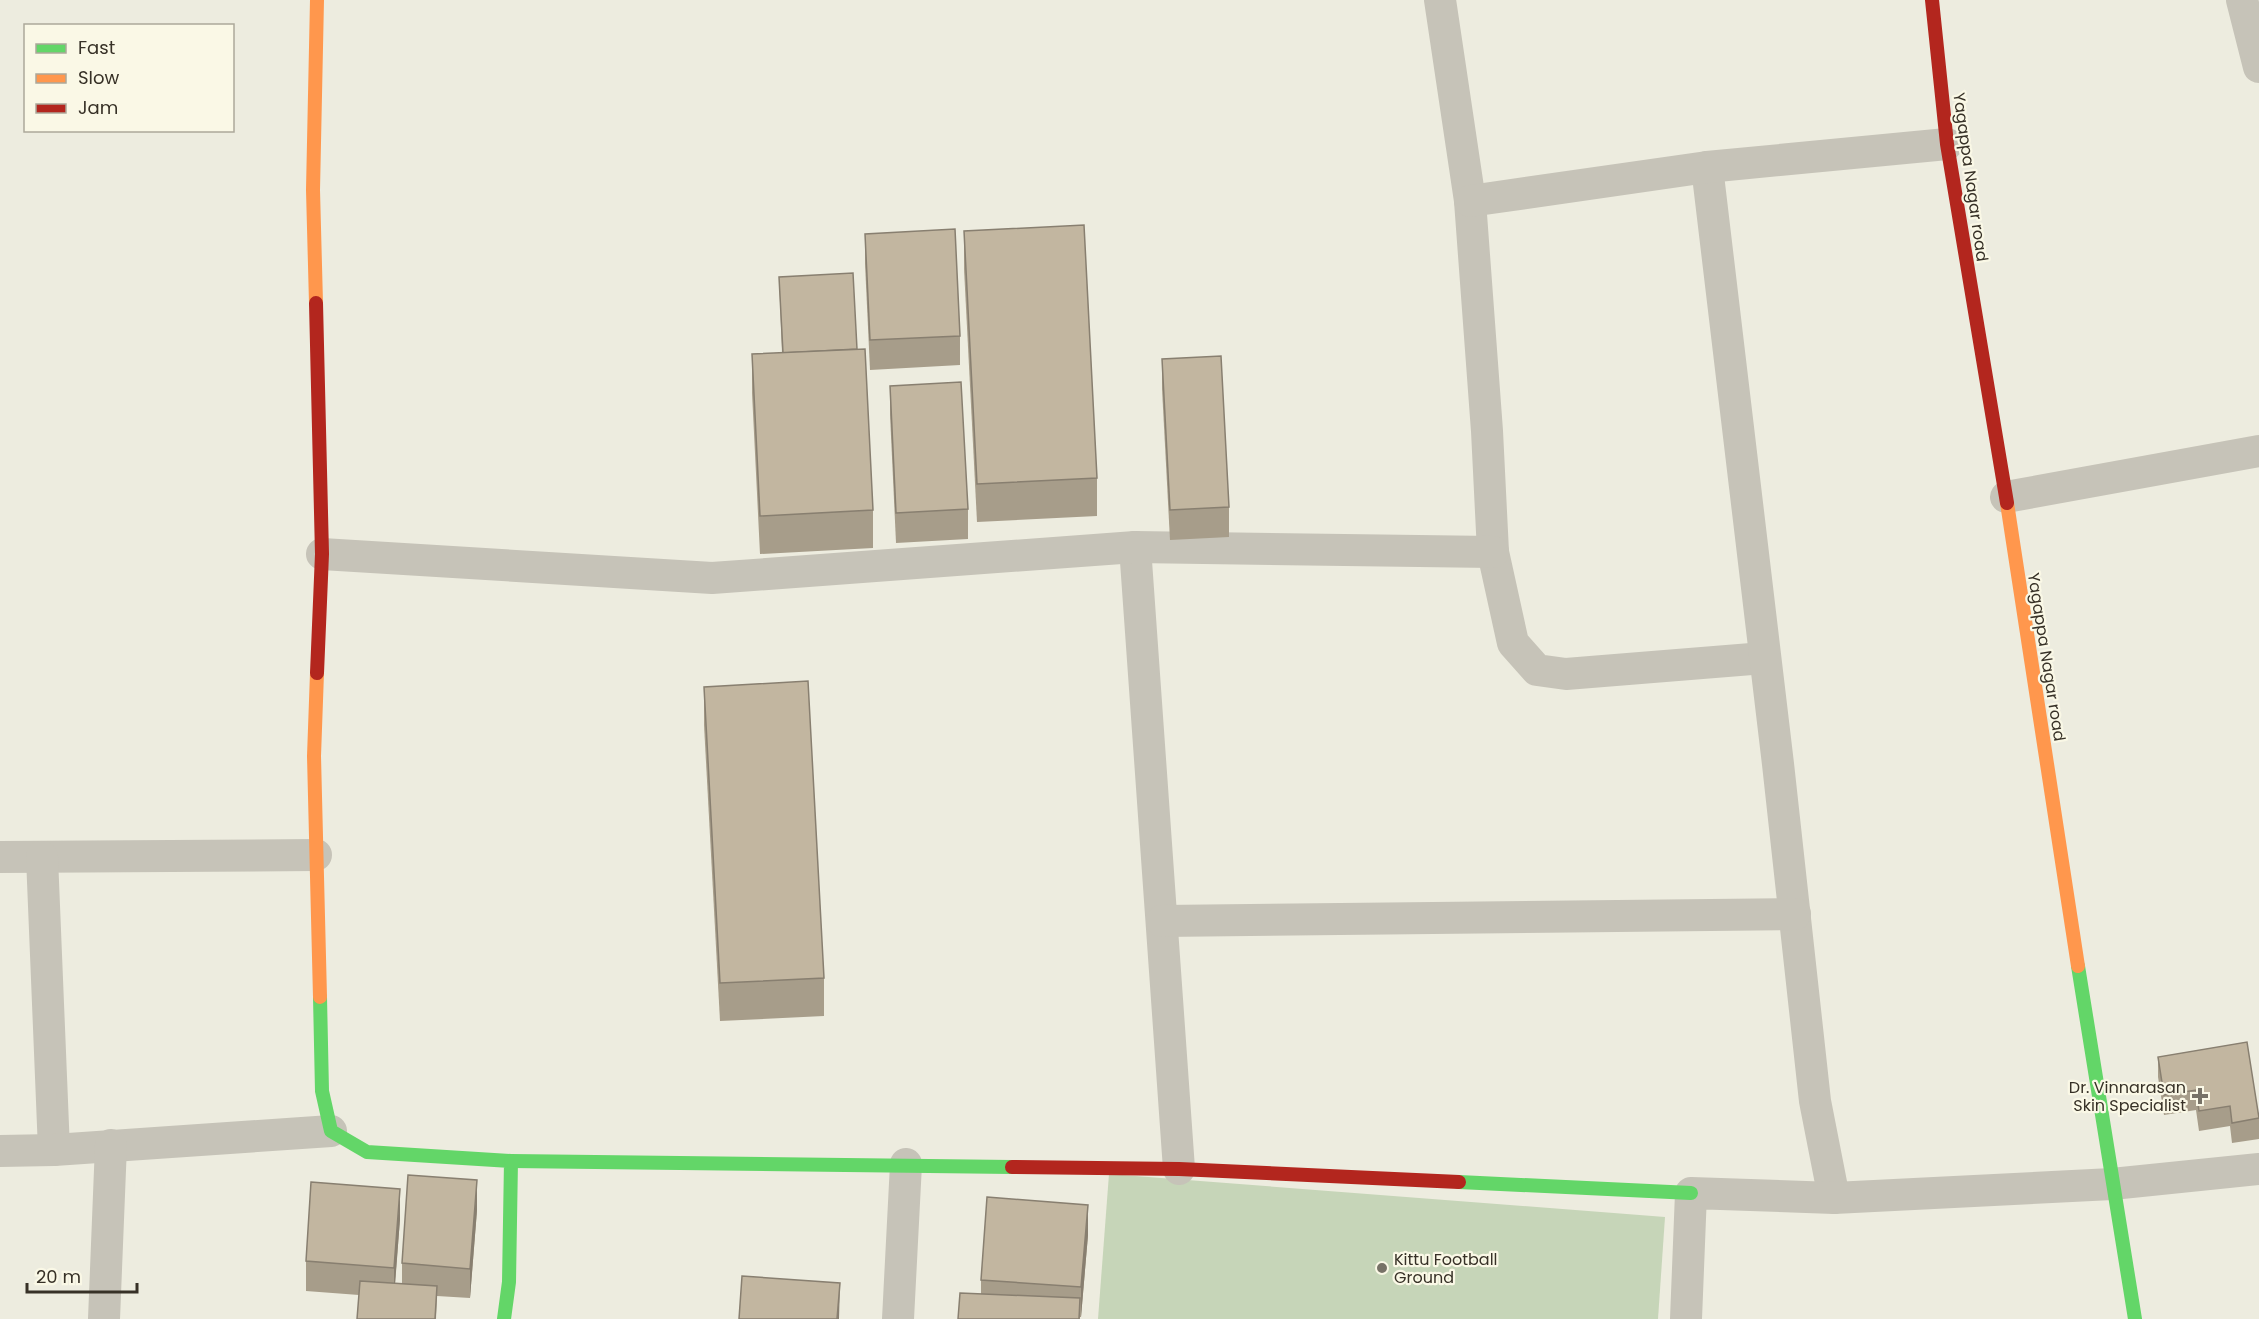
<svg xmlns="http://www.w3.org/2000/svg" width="2259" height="1319" font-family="Poppins,sans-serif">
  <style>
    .green { fill: #c6d5b8 }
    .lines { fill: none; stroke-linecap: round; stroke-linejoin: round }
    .street { stroke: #c6c3b8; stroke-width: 32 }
    .fast { stroke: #63d668; stroke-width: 14 }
    .slow { stroke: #ff974d; stroke-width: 14 }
    .jam { stroke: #b3261e; stroke-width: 14 }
    .wall { fill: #a79d8a }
    .shaded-wall { fill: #887f70 }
    .building { fill: #c2b6a0; stroke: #887f70; stroke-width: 1.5 }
    .poi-dot { fill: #777267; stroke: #faf8e6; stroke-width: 2 }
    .labels { text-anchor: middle; stroke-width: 4.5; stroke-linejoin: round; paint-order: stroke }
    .street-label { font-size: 16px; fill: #373127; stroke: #faf8e6 }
    .poi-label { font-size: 16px; fill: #373127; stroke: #faf8e6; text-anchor: end }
  </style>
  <rect width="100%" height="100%" fill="#edecdf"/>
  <polygon class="green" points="1109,1174 1665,1217 1658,1319 1098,1319"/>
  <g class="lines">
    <g class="street">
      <polyline points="1440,0 1470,201 1487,431 1493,552 1513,643 1537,670 1566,674 1764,658"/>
      <polyline points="2242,0 2259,67"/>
      <polyline points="1707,167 1778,764 1815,1101 1834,1198"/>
      <polyline points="1470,201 1707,167 1947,144"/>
      <polyline points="2006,497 2259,451"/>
      <polyline points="1135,547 1179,1169"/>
      <polyline points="322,554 712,578 1135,547 1493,552"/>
      <polyline points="0,857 316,855"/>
      <polyline points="42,857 54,1150"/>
      <polyline points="1162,921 1795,914"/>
      <polyline points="0,1151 54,1150 331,1131"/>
      <polyline points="104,1319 111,1145"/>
      <polyline points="898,1319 906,1164"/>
      <polyline points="1686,1319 1691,1193 1834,1198 2112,1184 2259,1169"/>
    </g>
    <g class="fast">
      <polyline points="2078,966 2135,1319"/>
      <polyline points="320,997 322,1091 331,1131 367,1152 511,1161 509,1282 504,1319"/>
      <polyline points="511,1161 1012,1167"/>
      <polyline points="1459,1182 1691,1193"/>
    </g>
    <g class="slow">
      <polyline points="316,303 313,190 317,0"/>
      <polyline points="2007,503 2078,966"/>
      <polyline points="317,673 314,756 320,997"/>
    </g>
    <g class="jam">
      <polyline points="1932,0 1947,144 2007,503"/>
      <polyline points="316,303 322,554 317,673"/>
      <polyline points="1012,1167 1179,1169 1459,1182"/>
    </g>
  </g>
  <g class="wall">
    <polygon points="964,231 1097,478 1097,516 977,522 964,269"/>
    <polygon points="865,234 960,336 960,365 870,370 865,264"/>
    <polygon points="779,277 857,349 873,510 873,548 760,554 752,393 752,354 782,353"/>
    <polygon points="1162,359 1229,507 1229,537 1170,540 1162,389"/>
    <polygon points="890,386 968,509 968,539 896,543 890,415"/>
    <polygon points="704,687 824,978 824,1016 720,1021 704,725"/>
    <polygon points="2158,1057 2259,1117 2259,1139 2232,1143 2230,1126 2199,1131 2196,1110 2164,1115 2158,1077"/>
    <polygon points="477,1210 470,1298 437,1296 436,1319 357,1319 359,1295 306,1291 306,1261 400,1219 395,1283 402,1284 402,1263"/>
    <polygon points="1088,1235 1081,1317 1080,1317 1080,1319 981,1294 981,1280"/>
  </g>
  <g class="shaded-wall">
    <polygon points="477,1180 477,1210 470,1298 470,1269"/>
    <polygon points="400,1189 400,1219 394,1298 394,1268"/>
    <polygon points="1088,1205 1088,1235 1081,1317 1081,1287"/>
    <polygon points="840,1283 839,1319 837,1319"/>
  </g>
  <g class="building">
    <polygon points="1084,225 1097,478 977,484 964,231"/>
    <polygon points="955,229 960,336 870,340 865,234"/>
    <polygon points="853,273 857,349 783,353 779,277"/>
    <polygon points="865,349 873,510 760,516 752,354"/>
    <polygon points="1221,356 1229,507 1170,510 1162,359"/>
    <polygon points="961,382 968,509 896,513 890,386"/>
    <polygon points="808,681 824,978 720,983 704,687"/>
    <polygon points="2247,1042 2259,1118 2232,1123 2230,1106 2199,1111 2196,1090 2164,1095 2158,1057"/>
    <polygon points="408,1175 477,1180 470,1269 402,1263"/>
    <polygon points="311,1182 400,1189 394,1268 306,1261"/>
    <polygon points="987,1197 1088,1205 1081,1287 981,1280"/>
    <polygon points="742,1276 840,1283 837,1319 739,1319"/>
    <polygon points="360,1281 437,1286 435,1319 357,1319"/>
    <polygon points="960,1293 1080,1298 1079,1319 958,1319"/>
  </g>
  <g class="poi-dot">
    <path d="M2197 1087h6v6h6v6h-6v6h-6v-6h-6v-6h6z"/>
    <circle cx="1382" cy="1268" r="6"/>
  </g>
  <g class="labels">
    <g class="street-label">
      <text transform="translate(1971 177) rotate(82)" y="6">Yagappa Nagar road</text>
      <text transform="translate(2047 657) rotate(81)" y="6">Yagappa Nagar road</text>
    </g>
    <g class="poi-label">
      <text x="2186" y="1093">Dr. Vinnarasan<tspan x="2186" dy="18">Skin Specialist</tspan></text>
      <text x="1394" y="1265" text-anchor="start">Kittu Football<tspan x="1394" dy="18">Ground</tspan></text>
    </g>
  </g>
  <rect x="24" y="24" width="210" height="108" fill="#faf8e6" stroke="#aca89a" stroke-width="1.5"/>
  <rect x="36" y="44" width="30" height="9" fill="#63d668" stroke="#aca89a" stroke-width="1.5"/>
  <text x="78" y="54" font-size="18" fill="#373127">Fast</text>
  <rect x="36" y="74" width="30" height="9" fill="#ff974d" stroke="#aca89a" stroke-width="1.5"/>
  <text x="78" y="84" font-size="18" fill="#373127">Slow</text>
  <rect x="36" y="104" width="30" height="9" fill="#b3261e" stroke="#aca89a" stroke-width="1.5"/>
  <text x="78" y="114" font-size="18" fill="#373127">Jam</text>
  <path d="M27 1283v9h110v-9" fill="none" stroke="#373127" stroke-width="3"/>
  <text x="36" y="1283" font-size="18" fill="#373127" stroke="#faf8e6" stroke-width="4.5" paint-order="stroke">20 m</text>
</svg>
